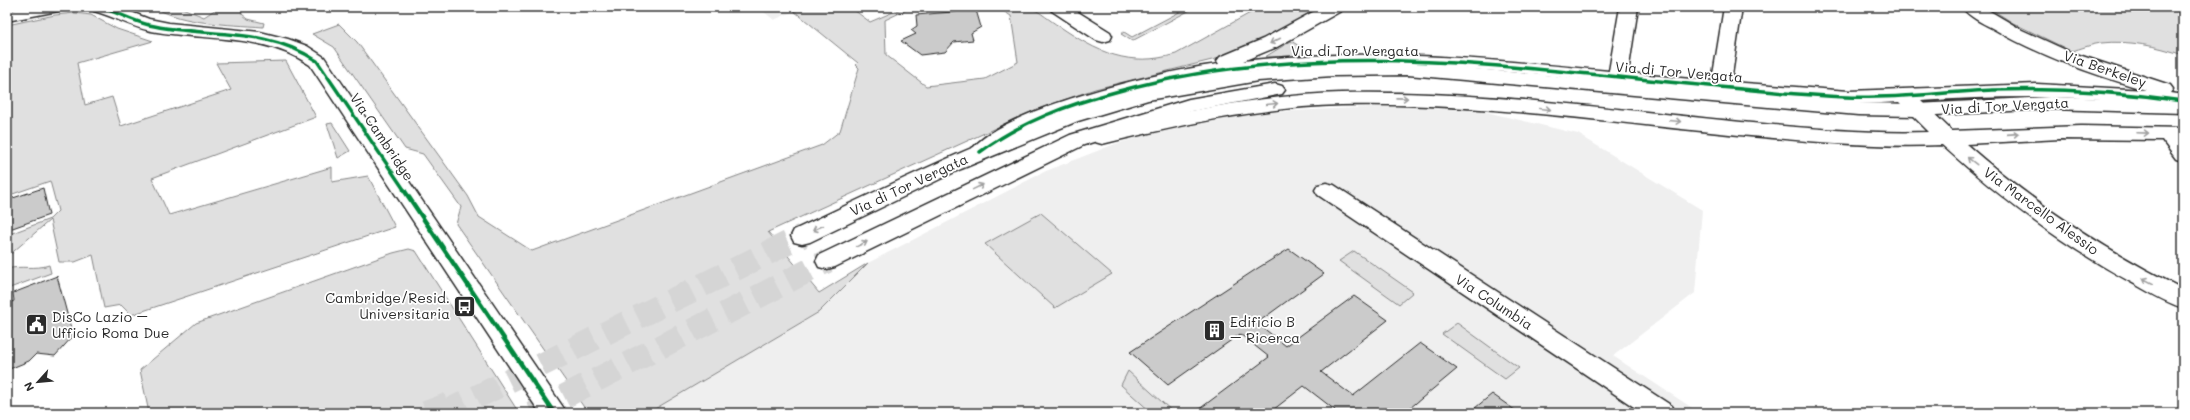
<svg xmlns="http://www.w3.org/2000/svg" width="2190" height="420" font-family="Mali,sans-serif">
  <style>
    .built { fill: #efefef }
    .green { fill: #e0e0e0; stroke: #868686 }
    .building { fill: #cbcbcb; stroke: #2b2b2b }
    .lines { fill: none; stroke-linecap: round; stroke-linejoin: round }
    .major-tunnel { stroke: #d5d5d5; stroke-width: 24; stroke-dasharray: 24 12; stroke-linecap: butt }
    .minor-casing { stroke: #2b2b2b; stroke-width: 3 }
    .major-casing { stroke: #2b2b2b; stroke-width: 3 }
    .minor { fill: #fff; fill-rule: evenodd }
    .major { fill: #fff; fill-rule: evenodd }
    .cycleway-far1-casing { stroke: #fff; stroke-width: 5.5 }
    .cycleway-casing { stroke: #fff; stroke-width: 7 }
    .cycleway-far1 { stroke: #00873e; stroke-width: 3.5 }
    .cycleway { stroke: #00873e; stroke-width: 4.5 }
    .oneway { stroke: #a0a0a0 }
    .labels { text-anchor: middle; stroke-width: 3.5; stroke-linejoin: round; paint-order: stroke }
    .street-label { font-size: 14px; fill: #2b2b2b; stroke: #fff }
    .poi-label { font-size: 14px; fill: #2b2b2b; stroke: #fff; text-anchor: start }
  </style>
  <rect width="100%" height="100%" fill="#fff"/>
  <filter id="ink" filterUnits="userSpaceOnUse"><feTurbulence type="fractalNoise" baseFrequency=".025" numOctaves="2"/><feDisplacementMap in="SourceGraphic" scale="8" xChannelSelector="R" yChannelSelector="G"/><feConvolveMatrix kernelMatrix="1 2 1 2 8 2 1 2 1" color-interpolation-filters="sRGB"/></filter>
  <g filter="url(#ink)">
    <g class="built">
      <polygon points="758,7 813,7 797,14 794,11 774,20"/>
      <polygon points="1395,106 1482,111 1578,134 1702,210 1695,293 1613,356 1700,413 644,413 819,312 868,263 1046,171 1115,144 1192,122 1271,112"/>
    </g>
    <g class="green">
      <path d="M 153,7 L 180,7 L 204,17 L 219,7 L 241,7 L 242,14 L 248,19 L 264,23 L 263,27 C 227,24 186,25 153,7 Z"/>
      <path d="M 804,7 L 850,7 L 870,22 L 905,7 L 912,7 L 885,20 L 886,55 L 926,86 L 985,79 L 1018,62 L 1011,16 L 997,7 C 1007,7 1023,4 1031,8 C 1041,12 1050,21 1059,26 C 1097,52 1129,68 1176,54 L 1261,7 L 1319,7 L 1259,43 L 1220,58 L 1095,89 L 1035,110 L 768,232 L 819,293 L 868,263 L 819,312 L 648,413 L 588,413 L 456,224 L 461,207 L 423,154 L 405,149 L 334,47 L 312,34 L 339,24 L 357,42 L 468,196 L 479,217 L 532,251 L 822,145 L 840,131 L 859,68 L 856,65 L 858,63 L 794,11 Z"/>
      <polygon points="1189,7 1196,7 1132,41 1121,34 1124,32 1132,37"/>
      <path d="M 1988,7 L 2183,7 L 2183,55 C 2157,46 2128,40 2101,43 C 2091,44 2081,49 2071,51 L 2013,23 Z"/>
      <polygon points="75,13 91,15 117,29 153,41 77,63 85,105 112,97 121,126 231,90 216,63 286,61 316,117 152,178 169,215 332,167 332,182 368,176 395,227 131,315 121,305 104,308 93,255 75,262 59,262 50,220 7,257 7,235 50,219 58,211 50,181 7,196 7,25 55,15"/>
      <polygon points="1291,41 1309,52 1309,56 1265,57"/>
      <polygon points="332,123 350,151 338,158 327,124"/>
      <polygon points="1041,213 1112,274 1055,308 985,244"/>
      <polygon points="409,249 416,251 519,413 149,413 140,370 196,323 393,253"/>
      <polygon points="1354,251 1413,292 1399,304 1339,261"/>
      <path d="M 49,265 L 51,273 L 7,289 L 7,269 C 21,265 35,270 49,265 Z"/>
      <polygon points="1457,323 1519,368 1505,379 1442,334"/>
      <polygon points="1128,371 1174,413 1152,413 1121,385"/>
    </g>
    <g class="building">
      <polygon points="976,10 981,27 971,33 973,40 954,42 945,52 920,55 901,41 916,34 911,30 917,26 916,15"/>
      <polygon points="43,188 49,215 7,230 7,200"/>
      <polygon points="1289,249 1324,274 1257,323 1286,346 1354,296 1388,320 1321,372 1353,396 1420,343 1457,369 1404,413 1332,413 1335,410 1304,386 1269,413 1194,413 1269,357 1240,334 1168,385 1130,352 1258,268"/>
      <polygon points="57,276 73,336 55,356 36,354 29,361 7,370 7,304 14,301 13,293"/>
      <polygon points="1492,394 1519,413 1469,413"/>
    </g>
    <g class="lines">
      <g class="major-tunnel">
        <polyline points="426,413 457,401"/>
        <polyline points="444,413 802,236"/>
        <polyline points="532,413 827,261"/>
      </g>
      <defs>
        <g id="minor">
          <polygon points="25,7 61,7 58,11 7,21 7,11"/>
          <path d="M 91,7 L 118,7 L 149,19 L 169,23 L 260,32 L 288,39 L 307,46 L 324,57 L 567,413 L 540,413 L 310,65 C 263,33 205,41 151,31 C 131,27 113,16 94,11 Z"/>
          <polygon points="1049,7 1070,7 1110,32 1112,36 1110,40 1103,42 1096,40 1052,11"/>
          <path d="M 1322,7 L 1344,7 L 1341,11 L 1277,47 L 1243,61 C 1365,47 1488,59 1609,71 L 1620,7 L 1638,7 L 1628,73 L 1712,81 L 1724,7 L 1742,7 L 1731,82 L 1849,91 L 2037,84 L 2146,90 C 2092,74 2040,56 1992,28 C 1982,23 1968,16 1962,7 L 1983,7 L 2022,30 L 2070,52 L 2170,85 L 2173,89 L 2170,93 L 2183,95 L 2183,107 C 2095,95 2009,95 1921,101 L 1952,131 L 2081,126 L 2183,128 L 2183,161 L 2176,159 L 2162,140 L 2060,139 L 1966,144 C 2032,202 2104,250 2183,289 L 2183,308 C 2164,302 2146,290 2129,281 C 2061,244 1999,197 1942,145 C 1874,148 1807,141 1739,135 C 1607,122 1474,102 1341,105 C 1260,107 1181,125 1102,144 L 1095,142 L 1092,137 L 1095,132 L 1102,130 C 1181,112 1260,95 1341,93 C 1475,90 1609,109 1741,122 C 1804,128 1866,134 1929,132 L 1899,102 C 1839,106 1779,99 1719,93 C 1567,79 1407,54 1255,71 C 1183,80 1110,94 1043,123 C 1029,129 1015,137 1002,146 C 997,149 992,155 986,157 C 981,159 978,158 973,157 L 970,152 C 997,109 1167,70 1219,64 L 1217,61 L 1220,57 L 1263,39 Z"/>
          <polygon points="1326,183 1334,185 1672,406 1676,413 1643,413 1318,195 1315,190 1318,185"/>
        </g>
        <g id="major">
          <path d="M 1408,63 L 1858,103 L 1917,104 L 2050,97 L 2183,101 L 2183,113 L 2050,109 L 1917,116 L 1858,115 L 1408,75 L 1333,76 L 1258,81 L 1148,100 L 1078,121 L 961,169 L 810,242 L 802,244 L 794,242 L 791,236 L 794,230 C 895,183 996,131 1104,100 C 1203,71 1305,63 1408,63 Z"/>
          <polygon points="1275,84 1282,86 1285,90 1282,94 1192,111 1084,145 835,267 827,269 819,267 816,261 819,255 1070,135 1189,99"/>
        </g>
      </defs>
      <use href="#minor" class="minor-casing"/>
      <use href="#major" class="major-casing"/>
      <use href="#minor" class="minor"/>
      <use href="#major" class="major"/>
      <defs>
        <g id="cycleway-far1">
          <path d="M 100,7 C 117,12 132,21 149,25 C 207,38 265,26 317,61 L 405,191"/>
          <path d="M 980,152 C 1022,121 1070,104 1119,91 C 1358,25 1605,85 1846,97 C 1895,99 1944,92 1993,90 C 2057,88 2120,92 2183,101"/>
        </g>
        <polyline id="cycleway" points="404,190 554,413"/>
      </defs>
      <use href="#cycleway-far1" class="cycleway-far1-casing"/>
      <use href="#cycleway" class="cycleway-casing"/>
      <use href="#cycleway-far1" class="cycleway-far1"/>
      <use href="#cycleway" class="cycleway"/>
    </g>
    <defs><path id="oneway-shaft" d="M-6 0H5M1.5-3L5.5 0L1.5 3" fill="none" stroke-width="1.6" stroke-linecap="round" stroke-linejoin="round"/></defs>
    <g class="oneway">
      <use href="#oneway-shaft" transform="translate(1275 41) rotate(153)"/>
      <use href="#oneway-shaft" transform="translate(1402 98) rotate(1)"/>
      <use href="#oneway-shaft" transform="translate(1272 104) rotate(-5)"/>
      <use href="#oneway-shaft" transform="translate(1545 109) rotate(5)"/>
      <use href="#oneway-shaft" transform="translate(1675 121) rotate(5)"/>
      <use href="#oneway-shaft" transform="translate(2143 133) rotate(2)"/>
      <use href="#oneway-shaft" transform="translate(2013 134) rotate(-4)"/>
      <use href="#oneway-shaft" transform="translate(1972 161) rotate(-142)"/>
      <use href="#oneway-shaft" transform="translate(978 187) rotate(-26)"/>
      <use href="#oneway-shaft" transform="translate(818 228) rotate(155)"/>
      <use href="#oneway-shaft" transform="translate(862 244) rotate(-26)"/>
      <use href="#oneway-shaft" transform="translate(2148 281) rotate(-152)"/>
    </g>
  </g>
  <defs>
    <symbol id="bus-square" viewBox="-11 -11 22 22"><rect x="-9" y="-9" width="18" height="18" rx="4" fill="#2b2b2b" stroke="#fff"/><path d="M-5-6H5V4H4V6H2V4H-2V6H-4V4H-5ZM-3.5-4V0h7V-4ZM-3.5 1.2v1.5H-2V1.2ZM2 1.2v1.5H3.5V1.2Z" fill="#fff"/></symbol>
    <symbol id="civic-square" viewBox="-11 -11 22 22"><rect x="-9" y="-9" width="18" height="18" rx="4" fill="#2b2b2b" stroke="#fff"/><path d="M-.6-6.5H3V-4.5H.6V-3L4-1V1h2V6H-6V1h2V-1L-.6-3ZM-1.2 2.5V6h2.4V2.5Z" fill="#fff"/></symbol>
    <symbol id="building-square" viewBox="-11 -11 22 22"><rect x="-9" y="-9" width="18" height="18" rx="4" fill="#2b2b2b" stroke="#fff"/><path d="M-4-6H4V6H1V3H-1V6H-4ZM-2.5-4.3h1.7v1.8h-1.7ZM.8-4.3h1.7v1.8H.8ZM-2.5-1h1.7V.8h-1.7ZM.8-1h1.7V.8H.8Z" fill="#fff"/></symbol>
  </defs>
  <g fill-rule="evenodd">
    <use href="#bus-square" x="452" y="294" width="25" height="25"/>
    <use href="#civic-square" x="24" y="312" width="25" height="25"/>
    <use href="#building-square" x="1202" y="318" width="25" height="25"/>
  </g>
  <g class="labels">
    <g class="street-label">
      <text x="1355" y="56">Via di Tor Vergata</text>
      <text transform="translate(2105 69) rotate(19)" y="5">Via Berkeley</text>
      <text transform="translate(1679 72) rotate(5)" y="5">Via di Tor Vergata</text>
      <text transform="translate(2005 106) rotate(-3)" y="5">Via di Tor Vergata</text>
      <text transform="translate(382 137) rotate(56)" y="5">Via Cambridge</text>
      <text transform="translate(909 185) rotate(-25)" y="5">Via di Tor Vergata</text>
      <text transform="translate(2041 211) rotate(36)" y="5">Via Marcello Alessio</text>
      <text transform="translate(1494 302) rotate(33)" y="5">Via Columbia</text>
    </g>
    <g class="poi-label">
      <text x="450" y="303" text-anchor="end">Cambridge/Resid.<tspan x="450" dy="16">Universitaria</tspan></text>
      <text x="52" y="322">DisCo Lazio –<tspan x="52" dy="16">Ufficio Roma Due</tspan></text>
      <text x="1230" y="327">Edificio B<tspan x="1230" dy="16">– Ricerca</tspan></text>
    </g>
  </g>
  <rect width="2190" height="420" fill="none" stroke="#fff" stroke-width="24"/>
  <rect x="12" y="12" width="2166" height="396" fill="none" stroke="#2b2b2b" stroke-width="1.5" filter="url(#ink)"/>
  <g transform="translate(38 382) rotate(243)" stroke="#ffffff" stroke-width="3" paint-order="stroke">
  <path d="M0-3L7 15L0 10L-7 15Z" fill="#2b2b2b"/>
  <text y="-6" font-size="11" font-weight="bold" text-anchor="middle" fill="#2b2b2b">N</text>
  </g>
</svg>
